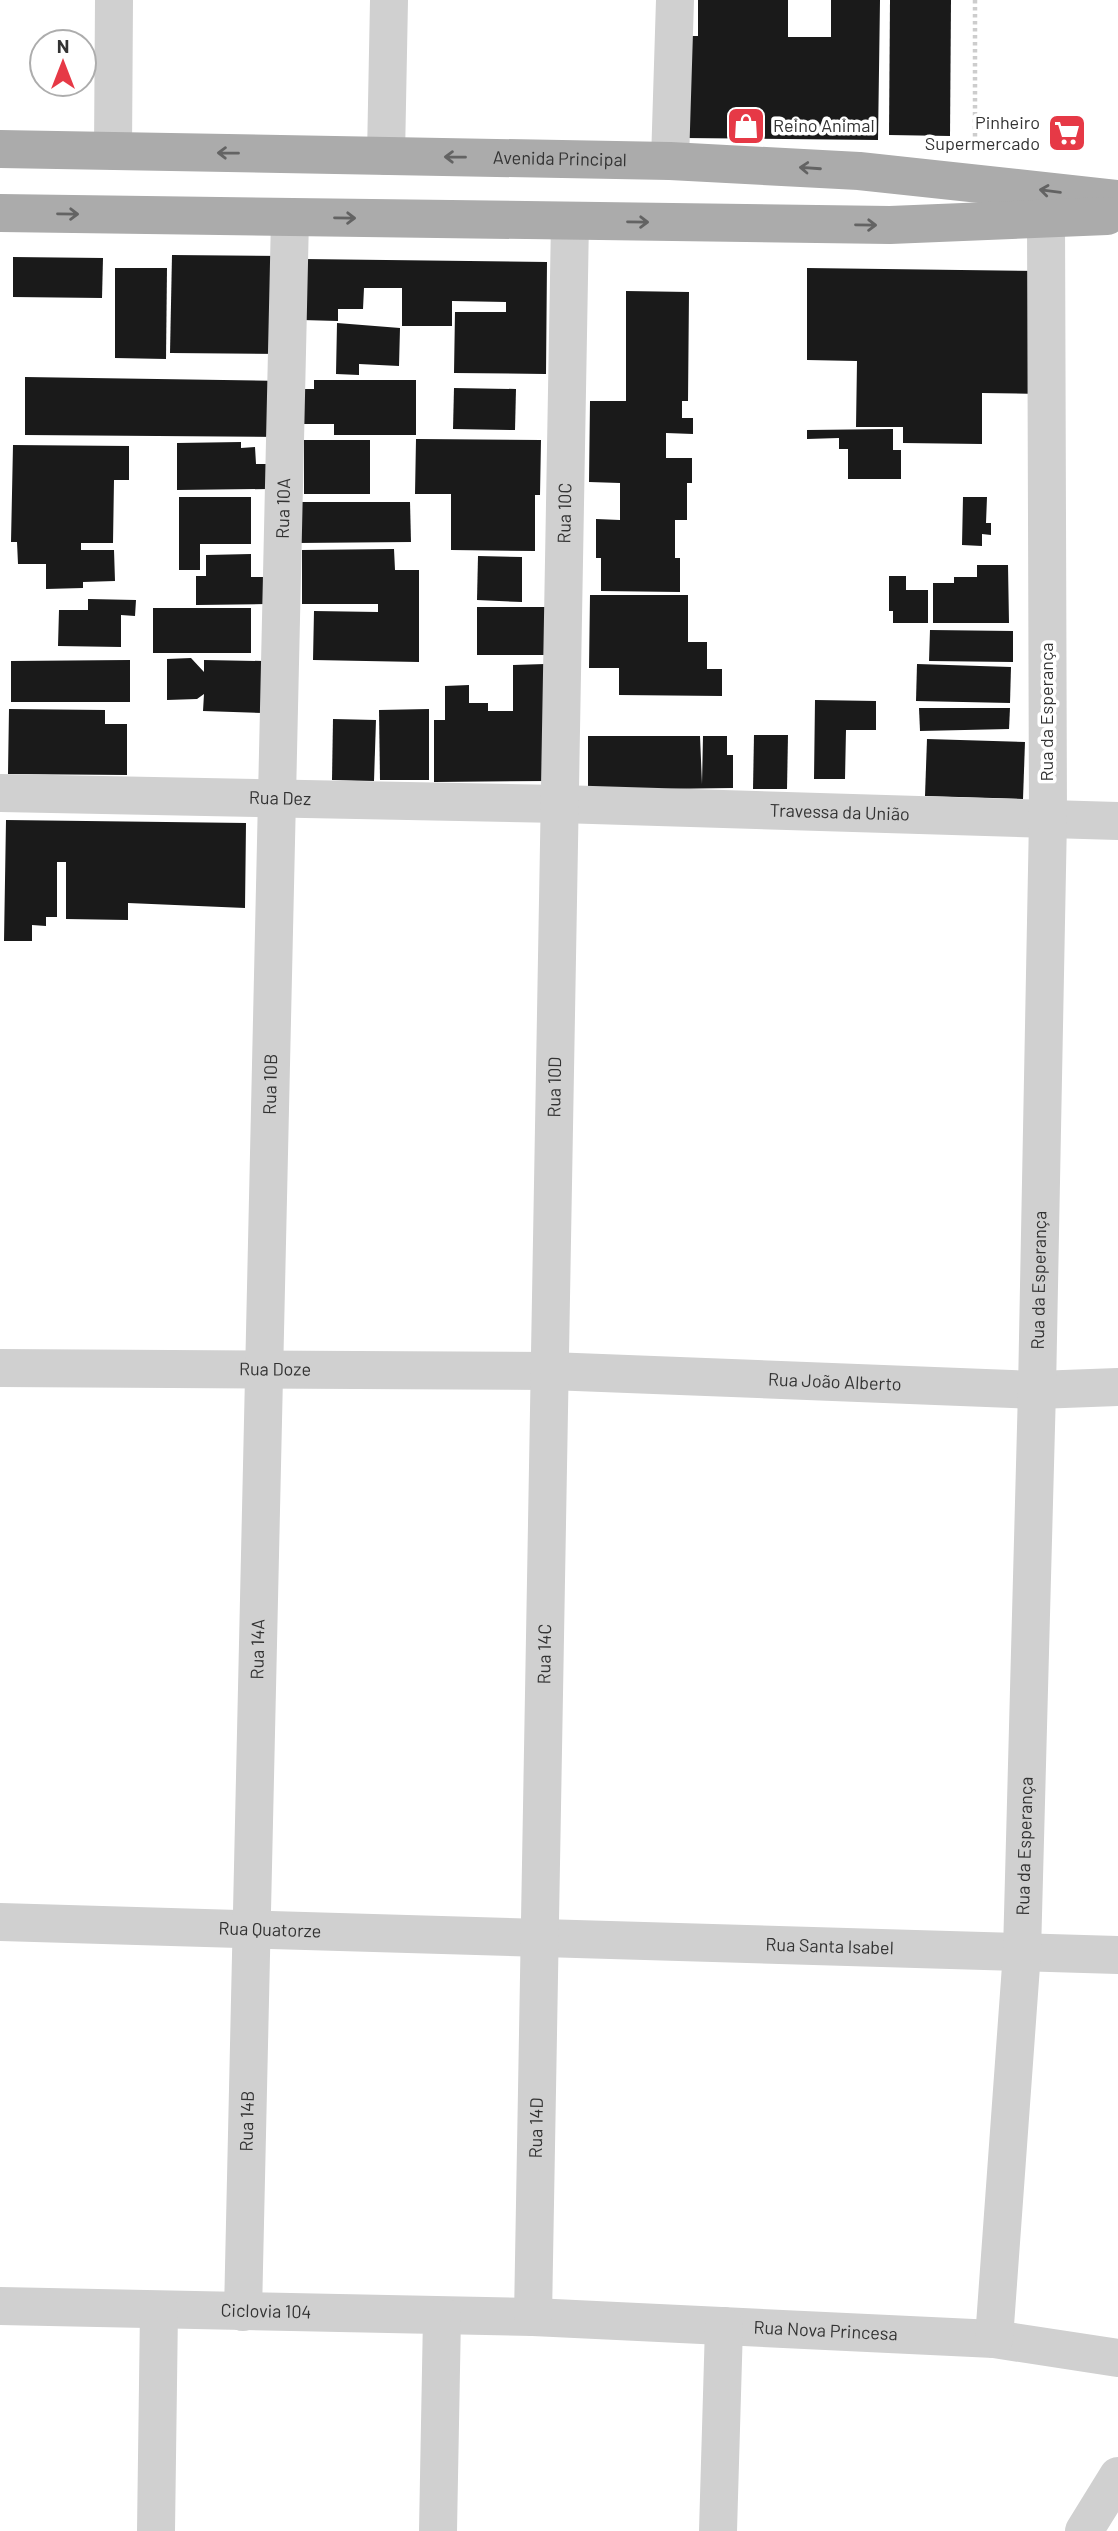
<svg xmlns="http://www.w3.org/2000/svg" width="1118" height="2531" font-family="Barlow,sans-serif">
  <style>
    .building { fill: #1a1a1a }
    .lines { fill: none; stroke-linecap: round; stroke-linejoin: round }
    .path { stroke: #cdcdcd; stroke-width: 4.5; stroke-dasharray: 3.5 3.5; stroke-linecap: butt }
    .minor { stroke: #d0d0d0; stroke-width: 38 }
    .tertiary { stroke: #d0d0d0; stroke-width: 38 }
    .primary { stroke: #ababab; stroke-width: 38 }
    .oneway { stroke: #636363 }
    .labels { text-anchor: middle; stroke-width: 7; stroke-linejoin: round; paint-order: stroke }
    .poi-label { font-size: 18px; fill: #333; stroke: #fff; text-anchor: end }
    .street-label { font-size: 18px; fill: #333; stroke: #fff }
  </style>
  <rect width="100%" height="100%" fill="#fff"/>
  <g class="building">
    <polygon points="698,0 788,0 788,37 831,37 831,0 880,0 878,140 684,138 685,36 698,36"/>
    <polygon points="890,0 951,0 950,136 889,135"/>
    <polygon points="172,255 285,256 284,354 170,353"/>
    <polygon points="13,257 103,258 102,298 13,297"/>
    <polygon points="303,259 547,262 546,374 454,373 455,312 506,312 506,302 452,301 452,326 402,326 402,288 364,288 363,309 338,309 338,321 302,320"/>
    <polygon points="115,268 167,268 166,359 115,358"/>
    <polygon points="807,268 1042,271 1041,394 982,393 982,444 903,443 903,427 856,427 857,361 807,360"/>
    <polygon points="626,291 689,292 688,401 682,401 682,418 693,418 693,434 666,433 666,458 692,458 692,483 687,483 687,520 675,520 675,558 680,558 680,592 601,591 601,558 596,558 596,519 620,520 620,483 589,482 590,401 626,401"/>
    <polygon points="337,323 400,328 399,366 359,364 359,375 336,374"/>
    <polygon points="25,377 283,381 282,437 25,435"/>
    <polygon points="314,380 416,380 416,435 334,435 334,424 299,424 299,389 314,389"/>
    <polygon points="454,388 516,389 515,430 453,429"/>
    <polygon points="893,429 893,450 901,450 901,479 848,479 848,449 839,449 839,438 807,439 807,430"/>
    <polygon points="416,439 541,440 540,495 535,495 535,551 451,550 451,494 415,494"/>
    <rect x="304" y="440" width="66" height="54"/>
    <polygon points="241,442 241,448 255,447 256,464 267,464 267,489 177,490 177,443"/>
    <polygon points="13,445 129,446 129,480 114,480 113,543 81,543 81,550 114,550 115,581 83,582 83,588 46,589 46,564 18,564 17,542 11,542"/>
    <polygon points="179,497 251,497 251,544 200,544 200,570 179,570"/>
    <polygon points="963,497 987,497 986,523 991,523 991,535 982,534 982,546 962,545"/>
    <polygon points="297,502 410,502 411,542 297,543"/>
    <polygon points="394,549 395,570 419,570 419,662 313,660 314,611 378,612 378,604 302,604 302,550"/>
    <polygon points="251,554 251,577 266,577 266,604 196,605 196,576 206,576 206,555"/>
    <polygon points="478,556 522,557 522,602 477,600"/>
    <polygon points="977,565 1008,565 1009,623 933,623 933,583 954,583 954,577 977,577"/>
    <polygon points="889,576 906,576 906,590 928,590 928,623 893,623 893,611 889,611"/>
    <polygon points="590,595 688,595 688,642 707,642 707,669 722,669 722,696 619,695 619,668 589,668"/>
    <polygon points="88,599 136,600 135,616 121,615 121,647 58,646 59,610 88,610"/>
    <rect x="477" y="607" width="72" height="48"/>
    <rect x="153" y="608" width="98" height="45"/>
    <polygon points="930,630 1013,631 1013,662 929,661"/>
    <polygon points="191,658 204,672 204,660 263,661 262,713 203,711 204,694 197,699 167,700 167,659"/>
    <polygon points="130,660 130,702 11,702 11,661"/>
    <polygon points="545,664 546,781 434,782 434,720 445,720 445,686 469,685 469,703 488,703 488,711 513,711 513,665"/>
    <polygon points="917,664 1011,667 1010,703 916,701"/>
    <polygon points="815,700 876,701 876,730 846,730 845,779 814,779"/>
    <polygon points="919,708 1010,708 1009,729 920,731"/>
    <polygon points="9,709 105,710 105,724 127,724 127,775 8,774"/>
    <polygon points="429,709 429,780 380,780 379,710"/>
    <polygon points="333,719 376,720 374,781 332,780"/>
    <polygon points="754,735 788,735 787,789 753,789"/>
    <polygon points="588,736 700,736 702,784 703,736 727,736 727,755 733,755 733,788 588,790"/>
    <polygon points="927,739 1025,742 1023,799 925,796"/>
    <polygon points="6,820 246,823 245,908 128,903 128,920 66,919 66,862 57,862 57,917 46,917 46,926 32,925 32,941 4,941"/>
  </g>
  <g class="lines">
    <polyline class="path" points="975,0 975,146"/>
    <g class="minor">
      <polyline points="113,151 114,0"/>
      <polyline points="386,156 389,0"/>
      <polyline points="670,161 675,0"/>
      <path id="s1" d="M 0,793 L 560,804 L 1118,821"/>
      <path id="s2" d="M 0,1368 L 550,1371 L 1037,1390 L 1118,1387"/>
      <path id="s3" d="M 0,1922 L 1118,1955"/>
      <path id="s4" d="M 0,2306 L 533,2317 L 994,2339 L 1118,2358"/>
      <path id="s5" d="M 243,2312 L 290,218"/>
      <path id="s6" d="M 533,2317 L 570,221"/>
      <path id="s7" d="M 994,2339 L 1022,1952 L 1037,1390 L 1048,818 L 1046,219"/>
      <polyline points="156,2531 159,2310"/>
      <polyline points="438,2531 442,2316"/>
      <polyline points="718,2531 724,2326"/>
    </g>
    <polyline class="tertiary" points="1084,2531 1118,2476"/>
    <g class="primary">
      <path id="s8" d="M 0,149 L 670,161 L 859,171 L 1118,199"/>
      <polyline points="0,213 890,225 1107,216"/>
    </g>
  </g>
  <defs><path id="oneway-shaft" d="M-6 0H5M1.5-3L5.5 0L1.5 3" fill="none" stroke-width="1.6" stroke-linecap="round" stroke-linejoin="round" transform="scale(1.75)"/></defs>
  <g class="oneway">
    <use href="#oneway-shaft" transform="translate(228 153) rotate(-179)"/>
    <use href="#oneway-shaft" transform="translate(455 157) rotate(-179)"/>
    <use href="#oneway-shaft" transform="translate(810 168) rotate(-176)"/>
    <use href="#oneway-shaft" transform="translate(1050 191) rotate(-173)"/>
    <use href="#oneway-shaft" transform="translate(68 214) rotate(1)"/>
    <use href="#oneway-shaft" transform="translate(345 218) rotate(1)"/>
    <use href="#oneway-shaft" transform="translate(638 222) rotate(1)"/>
    <use href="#oneway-shaft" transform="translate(866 225) rotate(1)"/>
  </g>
  <defs>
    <symbol id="shop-square" viewBox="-11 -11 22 22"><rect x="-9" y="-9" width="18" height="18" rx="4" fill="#e63946" stroke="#fff"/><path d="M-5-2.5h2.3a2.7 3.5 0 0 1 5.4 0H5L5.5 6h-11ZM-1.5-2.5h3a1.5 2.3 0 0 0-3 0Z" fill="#fff"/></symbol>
    <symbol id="supermarket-square" viewBox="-11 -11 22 22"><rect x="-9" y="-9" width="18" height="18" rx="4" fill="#e63946" stroke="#fff"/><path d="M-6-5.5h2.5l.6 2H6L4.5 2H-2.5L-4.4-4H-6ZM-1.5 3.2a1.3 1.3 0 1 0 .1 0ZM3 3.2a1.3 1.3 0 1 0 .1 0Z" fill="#fff"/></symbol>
  </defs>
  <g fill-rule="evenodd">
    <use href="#shop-square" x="724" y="104" width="44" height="44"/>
    <use href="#supermarket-square" x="1045" y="111" width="44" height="44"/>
  </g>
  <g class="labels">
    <g class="poi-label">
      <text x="1040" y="129">Pinheiro<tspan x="1040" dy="21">Supermercado</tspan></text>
      <text x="773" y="132" text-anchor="start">Reino Animal</text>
    </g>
    <g class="street-label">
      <text dy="6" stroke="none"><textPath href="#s8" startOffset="560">Avenida Principal</textPath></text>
      <text dy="6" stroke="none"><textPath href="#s5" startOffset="1804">Rua 10A</textPath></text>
      <text dy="6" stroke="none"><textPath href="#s6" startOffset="1804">Rua 10C</textPath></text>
      <text transform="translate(1047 712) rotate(-90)" y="6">Rua da Esperança</text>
      <text dy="6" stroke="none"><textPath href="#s1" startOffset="280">Rua Dez</textPath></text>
      <text dy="6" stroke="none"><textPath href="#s1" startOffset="840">Travessa da União</textPath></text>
      <text dy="6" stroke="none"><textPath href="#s5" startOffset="1228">Rua 10B</textPath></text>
      <text dy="6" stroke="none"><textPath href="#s6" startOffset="1230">Rua 10D</textPath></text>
      <text dy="6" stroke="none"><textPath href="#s7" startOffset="1060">Rua da Esperança</textPath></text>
      <text dy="6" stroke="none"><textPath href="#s2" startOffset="275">Rua Doze</textPath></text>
      <text dy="6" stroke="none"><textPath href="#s2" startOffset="835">Rua João Alberto</textPath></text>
      <text dy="6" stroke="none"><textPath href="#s5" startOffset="663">Rua 14A</textPath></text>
      <text dy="6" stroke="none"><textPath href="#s6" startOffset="663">Rua 14C</textPath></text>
      <text dy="6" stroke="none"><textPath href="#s7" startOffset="494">Rua da Esperança</textPath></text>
      <text dy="6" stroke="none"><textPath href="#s3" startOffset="270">Rua Quatorze</textPath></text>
      <text dy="6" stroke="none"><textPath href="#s3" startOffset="830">Rua Santa Isabel</textPath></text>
      <text dy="6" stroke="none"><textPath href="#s5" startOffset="191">Rua 14B</textPath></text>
      <text dy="6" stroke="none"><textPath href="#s6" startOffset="189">Rua 14D</textPath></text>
      <text dy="6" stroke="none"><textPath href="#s4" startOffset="266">Ciclovia 104</textPath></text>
      <text dy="6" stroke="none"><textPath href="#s4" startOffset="826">Rua Nova Princesa</textPath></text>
    </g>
  </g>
  <g transform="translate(63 63)"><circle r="33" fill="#ffffff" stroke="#adadad" stroke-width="2"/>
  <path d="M0-5L12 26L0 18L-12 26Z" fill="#e63946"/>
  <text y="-10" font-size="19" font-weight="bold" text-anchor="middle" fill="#333333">N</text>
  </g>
</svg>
